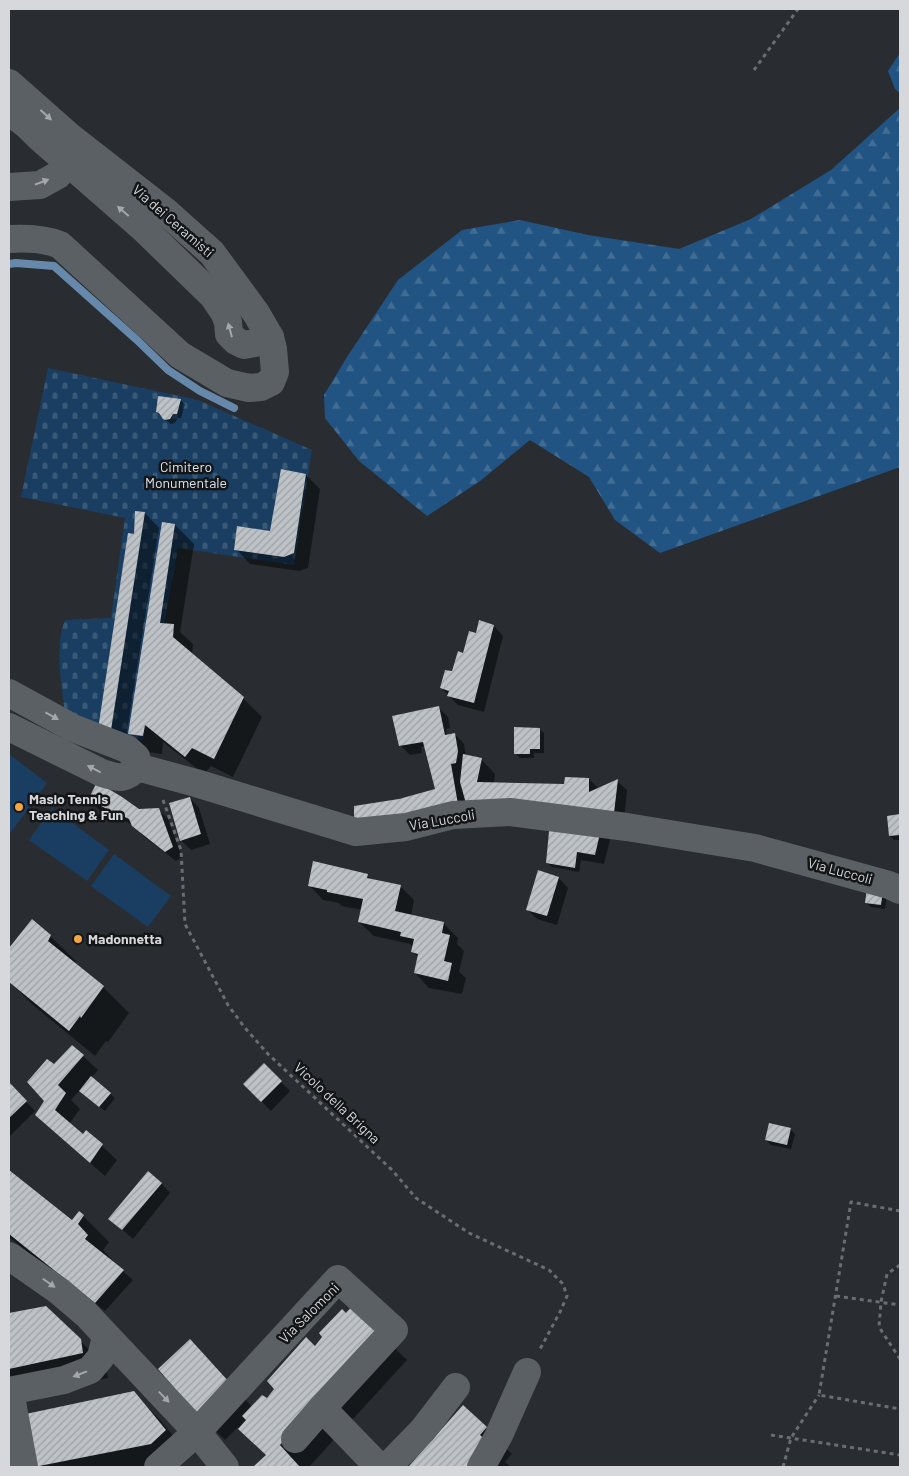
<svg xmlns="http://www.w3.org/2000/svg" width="909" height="1476" font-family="Barlow,sans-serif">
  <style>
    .green { fill: #193e61 }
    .forest { fill: url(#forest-firs) }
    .cemetery { fill: url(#cemetery-stones) }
    .shadow { fill: #0007 }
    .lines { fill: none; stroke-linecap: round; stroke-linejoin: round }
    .stream { stroke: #6689ab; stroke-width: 8 }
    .building { fill: url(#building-hatch) }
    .path { stroke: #6a6d71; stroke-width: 3; stroke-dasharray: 4 4; stroke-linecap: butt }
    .minor { stroke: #5b6064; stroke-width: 28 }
    .oneway { fill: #a5a8ab }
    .poi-dot { fill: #f2a541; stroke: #131517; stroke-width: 2 }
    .labels { text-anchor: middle; stroke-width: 5; stroke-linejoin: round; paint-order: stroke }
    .street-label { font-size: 14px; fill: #d6d8db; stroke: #131517 }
    .park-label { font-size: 14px; fill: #d8e6f4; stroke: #131517 }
    .poi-label { font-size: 14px; font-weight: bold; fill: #d6d8db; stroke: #131517; text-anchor: start }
  </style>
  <defs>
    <pattern id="forest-firs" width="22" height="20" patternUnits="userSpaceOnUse" patternTransform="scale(1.25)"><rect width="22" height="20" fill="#225483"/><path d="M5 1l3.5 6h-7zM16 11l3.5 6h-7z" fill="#416c94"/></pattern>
    <pattern id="cemetery-stones" width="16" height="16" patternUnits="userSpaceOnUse" patternTransform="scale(1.25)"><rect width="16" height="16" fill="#193e61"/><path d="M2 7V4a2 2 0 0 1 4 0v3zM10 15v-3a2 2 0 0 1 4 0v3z" fill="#3a5977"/></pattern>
    <pattern id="building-hatch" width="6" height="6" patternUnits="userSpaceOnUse" patternTransform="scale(1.25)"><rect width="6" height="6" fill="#bdc2c7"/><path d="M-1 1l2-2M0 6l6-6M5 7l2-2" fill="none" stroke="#9ea2a6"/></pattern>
  </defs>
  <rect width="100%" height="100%" fill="#292d31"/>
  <g class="green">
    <polygon points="9,754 47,783 11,832 9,830"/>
    <polygon points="52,808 109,850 87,881 29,840"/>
    <polygon points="114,854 171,896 148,927 91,886"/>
  </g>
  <g class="forest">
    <polygon points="900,53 900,93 895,89 888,71"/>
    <polygon points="900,108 900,467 660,553 615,520 589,477 530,440 480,481 427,516 359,461 325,418 324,395 347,357 398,280 462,230 520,220 588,235 679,249 751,219 831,170"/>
  </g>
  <path class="cemetery" d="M 48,368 L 198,400 L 312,450 L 294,565 L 178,548 L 143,740 L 97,734 L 65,715 C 62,684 54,649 65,620 L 111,618 L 125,518 L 21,497 Z"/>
  <g class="shadow">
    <polygon points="180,400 185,404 181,418 178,418 175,423 171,424 164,419"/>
    <polygon points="306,475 320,489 308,568 299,571 250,564 236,549 271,532"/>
    <polygon points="136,512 145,513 159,528 125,744 99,729 135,535"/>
    <polygon points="175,525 194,544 180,632 193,644 192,654 243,698 262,717 233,777 211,766 204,774 163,742 162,754 148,752 130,733"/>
    <polygon points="494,626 503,636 484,712 458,705 441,688 453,673 477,634"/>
    <polygon points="439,708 448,717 450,728 446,729 447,735 455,734 464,744 466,756 481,759 495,774 494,783 565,785 589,779 599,789 617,781 627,790 624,822 601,830 610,840 604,864 581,860 579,872 552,867 547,863 551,822 466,799 465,800 468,819 399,800 437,790 426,746 421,747 422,753 410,755 400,745"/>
    <polygon points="539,729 544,733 544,753 534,753 534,758 520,758 515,753"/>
    <polygon points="190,798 199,808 210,844 191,850 181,840"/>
    <polygon points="89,800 139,811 158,809 168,819 182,857 176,861 143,836 133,825 99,810"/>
    <polygon points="900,816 900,840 894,840 890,836 888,817"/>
    <polygon points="539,872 559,878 568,888 557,925 537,919 527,909"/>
    <polygon points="367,875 372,880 400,886 414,900 411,916 443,923 458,938 457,944 464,951 459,972 466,978 462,994 429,988 415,973 418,957 412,952 413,947 410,944 374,936 359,922 362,910 342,906 339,903 323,900 309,885"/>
    <polygon points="868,889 887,896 885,909 871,907 866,903"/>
    <polygon points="32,921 50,936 76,961 75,964 103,987 129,1013 108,1042 106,1041 95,1056 33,1005 9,981 9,950"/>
    <polygon points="72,1047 83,1056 98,1070 91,1078 115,1098 105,1111 80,1090 71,1100 80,1109 69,1124 84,1136 87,1132 117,1160 105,1176 51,1129 36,1115 46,1101 54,1066"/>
    <polygon points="264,1065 290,1091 271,1111 244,1084"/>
    <polygon points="9,1084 35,1111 9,1137"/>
    <polygon points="790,1129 795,1134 791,1149 771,1145 766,1140"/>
    <polygon points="9,1171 72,1222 83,1216 109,1242 103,1250 113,1261 112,1262 133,1280 105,1311 94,1302 93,1304 9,1237"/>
    <polygon points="161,1183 170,1193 133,1239 110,1219"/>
    <polygon points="353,1307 407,1360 309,1467 255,1467 267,1456 238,1427 225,1440 199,1414 190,1341 215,1366 252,1407 267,1400"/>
    <polygon points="46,1308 106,1366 108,1378 9,1400 9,1314"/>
    <polygon points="133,1393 159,1419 191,1456 180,1467 34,1467"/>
    <polygon points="463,1407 512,1454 505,1462 511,1467 410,1467"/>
  </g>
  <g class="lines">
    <polyline class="stream" points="9,264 16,263 54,266 137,340 168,370 200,391 234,408"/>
  </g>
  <g class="building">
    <polygon points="158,396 181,399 177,414 173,414 170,419 165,420 163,419 159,413 156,412"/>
    <polygon points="281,469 306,474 294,553 284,557 234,550 237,526 270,531"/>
    <polygon points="135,511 145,512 111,730 98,729 128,533 134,534"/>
    <polygon points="162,522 175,524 160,623 174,624 173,637 244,697 214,759 192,748 185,757 145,725 143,736 128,734"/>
    <polygon points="479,620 494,625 474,703 447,696 449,691 440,688 445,670 452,671 458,651 463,653 469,631 476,633"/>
    <polygon points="439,706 445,735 455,733 458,751 456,763 451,764 459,810 354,823 354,806 399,799 435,789 423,742 399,746 392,716"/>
    <polygon points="514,727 540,728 540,749 530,749 530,754 514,754"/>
    <polygon points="463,754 482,758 477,782 564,784 565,777 589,778 589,792 618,779 614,813 467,807 460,782"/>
    <polygon points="97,782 122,797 139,809 159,808 173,847 165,852 132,826 129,819 88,800"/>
    <polygon points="190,797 201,834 180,841 169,803"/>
    <polygon points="900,814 900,835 889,836 887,816"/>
    <polygon points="550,821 601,829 595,855 577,852 575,868 546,863"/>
    <polygon points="313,861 368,874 367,878 401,885 395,911 444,922 442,933 450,935 444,961 452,963 448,981 414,973 418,954 411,952 414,939 400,936 401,932 358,922 363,899 327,892 327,890 308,886"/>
    <polygon points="538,870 559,877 547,916 526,910"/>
    <polygon points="867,888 883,890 881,905 865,903"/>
    <polygon points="32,919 51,935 48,941 104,986 81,1018 80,1016 69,1031 9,982 9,948"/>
    <polygon points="72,1045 84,1055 58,1085 66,1093 55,1110 83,1134 86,1130 103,1144 90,1163 35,1115 44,1101 27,1082 47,1059 54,1064"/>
    <polygon points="264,1063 282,1081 261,1102 243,1084"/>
    <polygon points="91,1076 111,1093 99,1107 79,1091"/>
    <polygon points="9,1082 27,1101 9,1118"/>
    <polygon points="769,1123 791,1128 787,1145 765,1140"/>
    <polygon points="9,1170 72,1220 79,1211 84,1215 78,1224 88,1235 85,1239 124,1270 95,1303 9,1234"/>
    <polygon points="148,1171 162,1183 122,1230 108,1219"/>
    <polygon points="353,1305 382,1334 280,1445 300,1467 253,1467 266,1455 238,1429 246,1420 242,1416 262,1395 267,1398 274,1389 267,1381 306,1337 315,1346 322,1337 319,1333 342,1309 346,1313"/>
    <polygon points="46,1306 81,1339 83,1353 9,1369 9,1313"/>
    <polygon points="190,1339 231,1384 198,1415 158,1369"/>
    <polygon points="134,1391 166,1430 151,1444 34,1467 21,1415"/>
    <polygon points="463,1405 487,1427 480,1435 490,1444 471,1467 408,1467"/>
  </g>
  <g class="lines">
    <g class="path">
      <polyline points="754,70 798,9"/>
      <polyline points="163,800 181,850 185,924 228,1005 245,1028 268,1054 392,1170 416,1198 469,1233 549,1270 563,1284 567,1296 560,1312 539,1351"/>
      <polyline points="900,1211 851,1202 819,1395 900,1409"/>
      <polyline points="900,1265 887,1274 881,1302 879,1327 900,1359"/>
      <polyline points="836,1296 900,1305"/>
      <polyline points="771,1435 900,1455"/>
      <polyline points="783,1467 791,1438 819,1395"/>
    </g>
    <g class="minor">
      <path d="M 9,83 L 69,136 L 165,211 L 212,253 L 256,313 L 270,337 L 273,349 L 275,372 L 271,382 L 261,387 L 249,388 L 227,383 L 180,355 L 60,245 C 44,238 26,238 9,239"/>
      <polyline points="9,111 28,126 40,138 144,229 213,296 224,312 228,322 229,334 236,341 244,345 255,343 270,337"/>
      <polyline points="9,187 40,185 58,175 68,162"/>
      <polyline points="9,693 73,728 127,749 136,757 137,767"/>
      <path d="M 9,727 L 102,773 C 118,778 125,781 137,767"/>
      <polyline points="137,767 196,783 356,832 406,827 453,815 510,812 627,827 755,848 889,885 900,890"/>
      <polyline points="9,1256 59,1291 86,1314 197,1432 225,1467"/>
      <polyline points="9,1391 64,1380 90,1370 101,1357 106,1337"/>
      <polyline points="10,1391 24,1467"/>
      <polyline points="322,1408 379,1467"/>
      <polyline points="158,1467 197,1432 338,1279 394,1330 322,1408 295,1439"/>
      <polyline points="387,1467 423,1430 456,1387"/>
      <polyline points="481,1467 499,1435 527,1372"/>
    </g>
  </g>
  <defs><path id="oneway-solid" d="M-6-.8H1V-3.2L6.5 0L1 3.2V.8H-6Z" transform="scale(1.25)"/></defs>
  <g class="oneway">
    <use href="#oneway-solid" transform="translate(46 115) rotate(42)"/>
    <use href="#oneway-solid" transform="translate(42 182) rotate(-21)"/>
    <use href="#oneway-solid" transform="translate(123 211) rotate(-139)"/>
    <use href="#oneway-solid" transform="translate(230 330) rotate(-105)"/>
    <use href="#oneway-solid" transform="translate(52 716) rotate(29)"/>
    <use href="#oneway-solid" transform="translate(94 769) rotate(-153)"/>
    <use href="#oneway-solid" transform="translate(49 1283) rotate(35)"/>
    <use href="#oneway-solid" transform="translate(80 1374) rotate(159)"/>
    <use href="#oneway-solid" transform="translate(164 1397) rotate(46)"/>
  </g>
  <g class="poi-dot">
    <circle cx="19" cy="807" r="5"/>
    <circle cx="78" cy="939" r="5"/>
  </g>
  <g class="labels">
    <g class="street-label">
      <text transform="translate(173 221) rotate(41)" y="5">Via dei Ceramisti</text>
      <text transform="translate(442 820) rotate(-10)" y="5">Via Luccoli</text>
      <text transform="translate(840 871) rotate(15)" y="5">Via Luccoli</text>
      <text transform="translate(337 1103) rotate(43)" y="5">Vicolo della Brigna</text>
      <text transform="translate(309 1313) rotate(-45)" y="5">Via Salomoni</text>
    </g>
    <g class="park-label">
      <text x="186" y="472">Cimitero<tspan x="186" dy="16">Monumentale</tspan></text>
    </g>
    <g class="poi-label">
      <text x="29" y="804">Masio Tennis<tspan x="29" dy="16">Teaching &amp; Fun</tspan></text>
      <text x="88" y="944">Madonnetta</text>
    </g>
  </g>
  <rect width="909" height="1476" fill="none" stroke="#d6d8db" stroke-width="20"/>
</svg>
